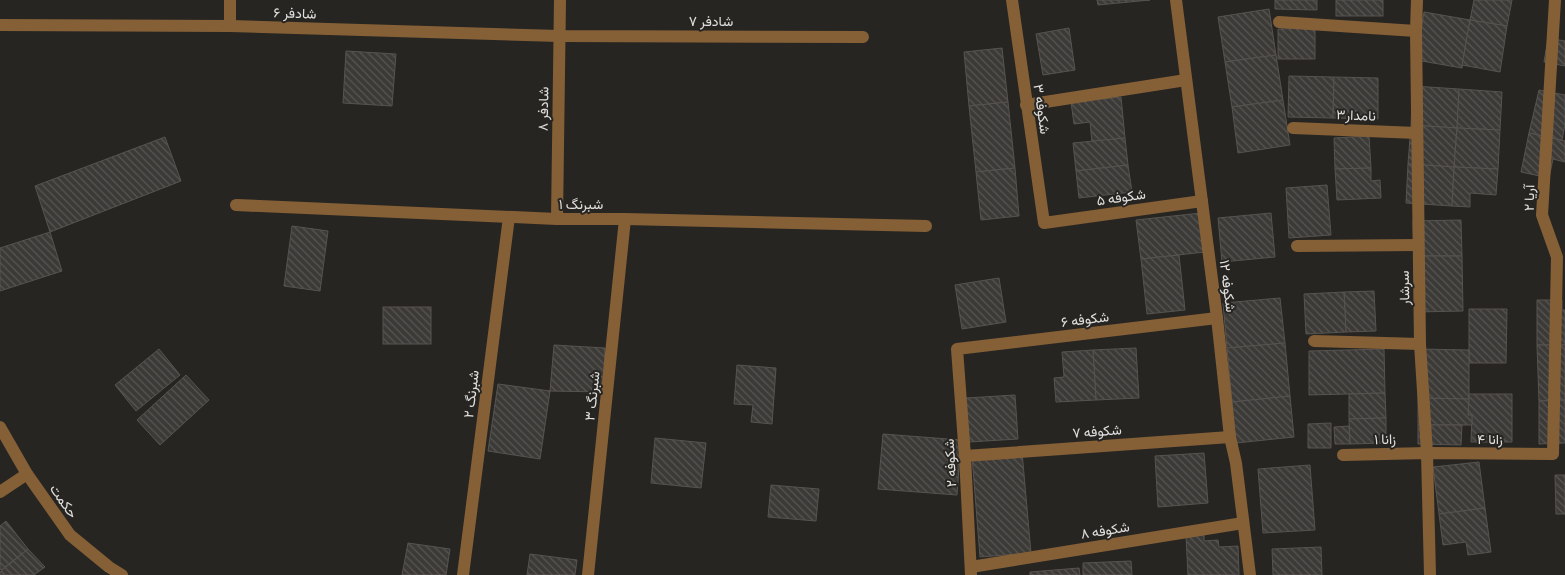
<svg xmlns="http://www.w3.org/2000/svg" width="1565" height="575" font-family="'Titillium Web',Vazirmatn,sans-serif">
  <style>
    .building { fill: url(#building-back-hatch); stroke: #565350 }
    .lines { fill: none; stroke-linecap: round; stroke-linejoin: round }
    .minor { stroke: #856037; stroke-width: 12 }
    .labels { text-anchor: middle; stroke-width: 4; stroke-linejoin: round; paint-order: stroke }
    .street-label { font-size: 14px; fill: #e1e0de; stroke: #272522 }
  </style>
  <defs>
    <pattern id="building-back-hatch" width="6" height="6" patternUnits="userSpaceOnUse" patternTransform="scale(1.25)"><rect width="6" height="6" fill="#3c3a37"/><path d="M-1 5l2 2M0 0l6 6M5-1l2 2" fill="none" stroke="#585654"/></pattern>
  </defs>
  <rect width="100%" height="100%" fill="#272522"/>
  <g class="building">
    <polygon points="1097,0 1150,0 1098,5"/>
    <polygon points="1275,0 1317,0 1317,10 1275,9"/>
    <rect x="1336" y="0" width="47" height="16"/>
    <polygon points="1474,0 1512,0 1507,26 1470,20"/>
    <polygon points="1269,9 1276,55 1225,62 1218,17"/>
    <polygon points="1424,12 1470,20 1462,68 1416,60"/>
    <polygon points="1470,20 1507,26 1500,72 1462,65"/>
    <polygon points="1069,28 1075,70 1043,75 1036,34"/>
    <polygon points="1315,28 1315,59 1278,59 1278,29"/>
    <polygon points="1548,38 1565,41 1565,66 1544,62"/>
    <polygon points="1002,48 1008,102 969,106 964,52"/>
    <polygon points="346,51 396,54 392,106 343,103"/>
    <polygon points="1276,55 1283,100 1232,107 1225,62"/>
    <polygon points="1289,76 1334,77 1333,118 1288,117"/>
    <polygon points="1334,77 1378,78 1378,119 1333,118"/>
    <polygon points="1413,86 1459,89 1457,128 1411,125"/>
    <polygon points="1459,89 1502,92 1500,130 1457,128"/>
    <polygon points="1539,90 1565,95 1565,124 1562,140 1529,133"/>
    <polygon points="1121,97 1125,138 1092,142 1090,122 1074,124 1071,102"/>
    <polygon points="1283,100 1290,145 1238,153 1232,107"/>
    <polygon points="1008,102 1015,168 976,172 969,106"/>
    <polygon points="1411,125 1457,128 1454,167 1408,164"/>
    <polygon points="1457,128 1500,130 1498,169 1454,167"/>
    <polygon points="1529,133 1565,141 1565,162 1553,159 1549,178 1521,172"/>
    <polygon points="1369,136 1371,168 1335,169 1334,138"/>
    <polygon points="165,137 181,181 50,232 35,186"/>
    <polygon points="1125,138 1128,165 1076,171 1073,143"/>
    <polygon points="1408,164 1454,167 1452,206 1406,203"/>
    <polygon points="1128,165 1132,192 1079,198 1076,171"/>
    <polygon points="1454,167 1498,169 1496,195 1470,193 1470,207 1452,206"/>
    <polygon points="1015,168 1019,216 981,220 976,172"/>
    <polygon points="1371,168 1371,181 1380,180 1381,198 1337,200 1335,169"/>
    <polygon points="1327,185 1331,235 1289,238 1286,188"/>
    <polygon points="1201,213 1205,252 1141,259 1136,220"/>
    <polygon points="1271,213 1275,257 1222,262 1218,218"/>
    <polygon points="1461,220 1462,256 1414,256 1413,221"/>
    <polygon points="292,226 328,231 320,291 284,286"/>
    <polygon points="50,232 62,271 0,291 0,248"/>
    <polygon points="1179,255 1185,310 1147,314 1141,259"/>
    <polygon points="1414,256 1462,256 1463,311 1415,312"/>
    <polygon points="999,278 1006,322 962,329 955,285"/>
    <polygon points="1374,291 1376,331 1346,332 1344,292"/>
    <polygon points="1344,292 1346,332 1306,334 1304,294"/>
    <polygon points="1280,298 1285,343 1227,348 1223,303"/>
    <polygon points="1537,300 1562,300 1562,310 1565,310 1565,345 1537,345"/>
    <rect x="383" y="307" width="48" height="37"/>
    <polygon points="1469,309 1507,309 1506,363 1469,363"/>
    <polygon points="1285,343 1290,396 1232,402 1227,348"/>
    <polygon points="554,345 605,348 603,392 550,391"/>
    <polygon points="1537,345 1565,345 1565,400 1539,401"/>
    <polygon points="1136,348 1139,398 1096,400 1093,350"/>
    <polygon points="159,349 180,375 136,411 115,385"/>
    <polygon points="1384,349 1385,393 1309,395 1309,351"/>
    <polygon points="1418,349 1469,350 1469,399 1418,398"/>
    <polygon points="1093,350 1096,400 1056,402 1054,378 1064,377 1062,352"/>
    <polygon points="737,365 776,368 772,424 751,422 753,405 734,404"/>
    <polygon points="186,375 209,400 160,445 137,420"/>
    <polygon points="498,384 550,391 540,459 488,451"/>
    <polygon points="1385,393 1386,418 1349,419 1349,394"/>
    <polygon points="1469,394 1512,394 1512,442 1471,442 1472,415 1468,415"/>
    <polygon points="1015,395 1018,439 969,442 966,398"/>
    <polygon points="1290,396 1294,437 1236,443 1232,402"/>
    <polygon points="1418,398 1469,399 1468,415 1472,415 1472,425 1418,425"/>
    <polygon points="1565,400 1565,443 1539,444 1539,401"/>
    <polygon points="1386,418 1386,443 1350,444 1349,419"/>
    <polygon points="1331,423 1331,448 1308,448 1308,424"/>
    <polygon points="1418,425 1462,425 1461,445 1418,444"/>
    <polygon points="1349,426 1350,444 1335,444 1334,427"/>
    <polygon points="883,434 961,440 957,495 878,489"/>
    <polygon points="655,438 706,443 701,488 651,483"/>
    <polygon points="1022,452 1031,553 980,557 972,456"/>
    <polygon points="1204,453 1208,503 1158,507 1155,456"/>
    <polygon points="1479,462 1485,508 1439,514 1433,467"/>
    <polygon points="1310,465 1315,530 1263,533 1258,469"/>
    <polygon points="1555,475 1565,475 1565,514 1556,514"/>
    <polygon points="771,485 819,489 816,521 768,517"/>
    <polygon points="1485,508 1491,552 1468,555 1466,542 1443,545 1439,514"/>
    <polygon points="6,521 28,549 1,570 0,569 0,526"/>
    <polygon points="1204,535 1204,541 1218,540 1219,547 1238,546 1239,575 1188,575 1186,536"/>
    <polygon points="408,543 450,549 446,575 402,575"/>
    <polygon points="1321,547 1322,575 1273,575 1272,549"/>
    <polygon points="28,549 45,567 34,575 0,575 0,572"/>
    <polygon points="530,554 577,560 575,575 527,575"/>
    <polygon points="1131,561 1132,575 1083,575 1083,563"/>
    <polygon points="1079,568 1080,575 1030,575 1030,572"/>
  </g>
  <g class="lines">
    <g class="minor">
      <polyline points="1012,0 1044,223 1202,201"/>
      <polyline points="1176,0 1217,318 1230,437 1236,463 1250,575"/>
      <polyline points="1417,0 1416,31 1420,344 1427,453 1430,575"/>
      <polyline points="1279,22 1416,31"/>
      <polyline points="0,25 230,26 559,36 863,37"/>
      <polyline points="230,26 230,0"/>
      <polyline points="1026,105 1186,80"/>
      <polyline points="1293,128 1417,133"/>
      <polyline points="236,205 557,219 625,219 926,226"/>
      <polyline points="557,219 560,0"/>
      <polyline points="1297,246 1417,245"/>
      <polyline points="1314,341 1420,344"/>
      <polyline points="0,427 27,474 70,535 109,567 122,575"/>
      <polyline points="1343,455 1427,453 1553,454 1557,257 1542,215 1555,0"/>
      <polyline points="965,456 1230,437"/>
      <polyline points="0,492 27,474"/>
      <polyline points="971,567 1243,523"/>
      <polyline points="463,575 509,217"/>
      <polyline points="588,575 625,219"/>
      <polyline points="971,575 965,456 957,349 1217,318"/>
    </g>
  </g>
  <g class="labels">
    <g class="street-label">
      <text transform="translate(295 13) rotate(2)" y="5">شادفر ۶</text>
      <text x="711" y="26">شادفر ۷</text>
      <text transform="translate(543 109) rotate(-89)" y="5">شادفر ۸</text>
      <text transform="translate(1042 109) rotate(82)" y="5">شکوفه ۳</text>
      <text transform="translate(1356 115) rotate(2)" y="5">نامدار۳</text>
      <text transform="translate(1121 197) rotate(-8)" y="5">شکوفه ۵</text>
      <text transform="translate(1529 198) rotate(-89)" y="5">آریا ۲</text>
      <text x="581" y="209">شبرنگ ۱</text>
      <text transform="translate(1228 286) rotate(83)" y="5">شکوفه ۱۲</text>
      <text transform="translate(1404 288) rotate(-91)" y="5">سرشار</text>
      <text transform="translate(1085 319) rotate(-7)" y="5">شکوفه ۶</text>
      <text transform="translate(471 394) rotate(-83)" y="5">شبرنگ ۲</text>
      <text transform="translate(592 396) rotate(-84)" y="5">شبرنگ ۳</text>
      <text transform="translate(1097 431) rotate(-4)" y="5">شکوفه ۷</text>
      <text transform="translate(1385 439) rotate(-1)" y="5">زانا ۱</text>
      <text x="1490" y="444">زانا ۴</text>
      <text transform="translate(950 463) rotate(-93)" y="5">شکوفه ۲</text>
      <text transform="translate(64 501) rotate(55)" y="5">حکمت</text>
      <text transform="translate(1105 530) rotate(-9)" y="5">شکوفه ۸</text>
    </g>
  </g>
</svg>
